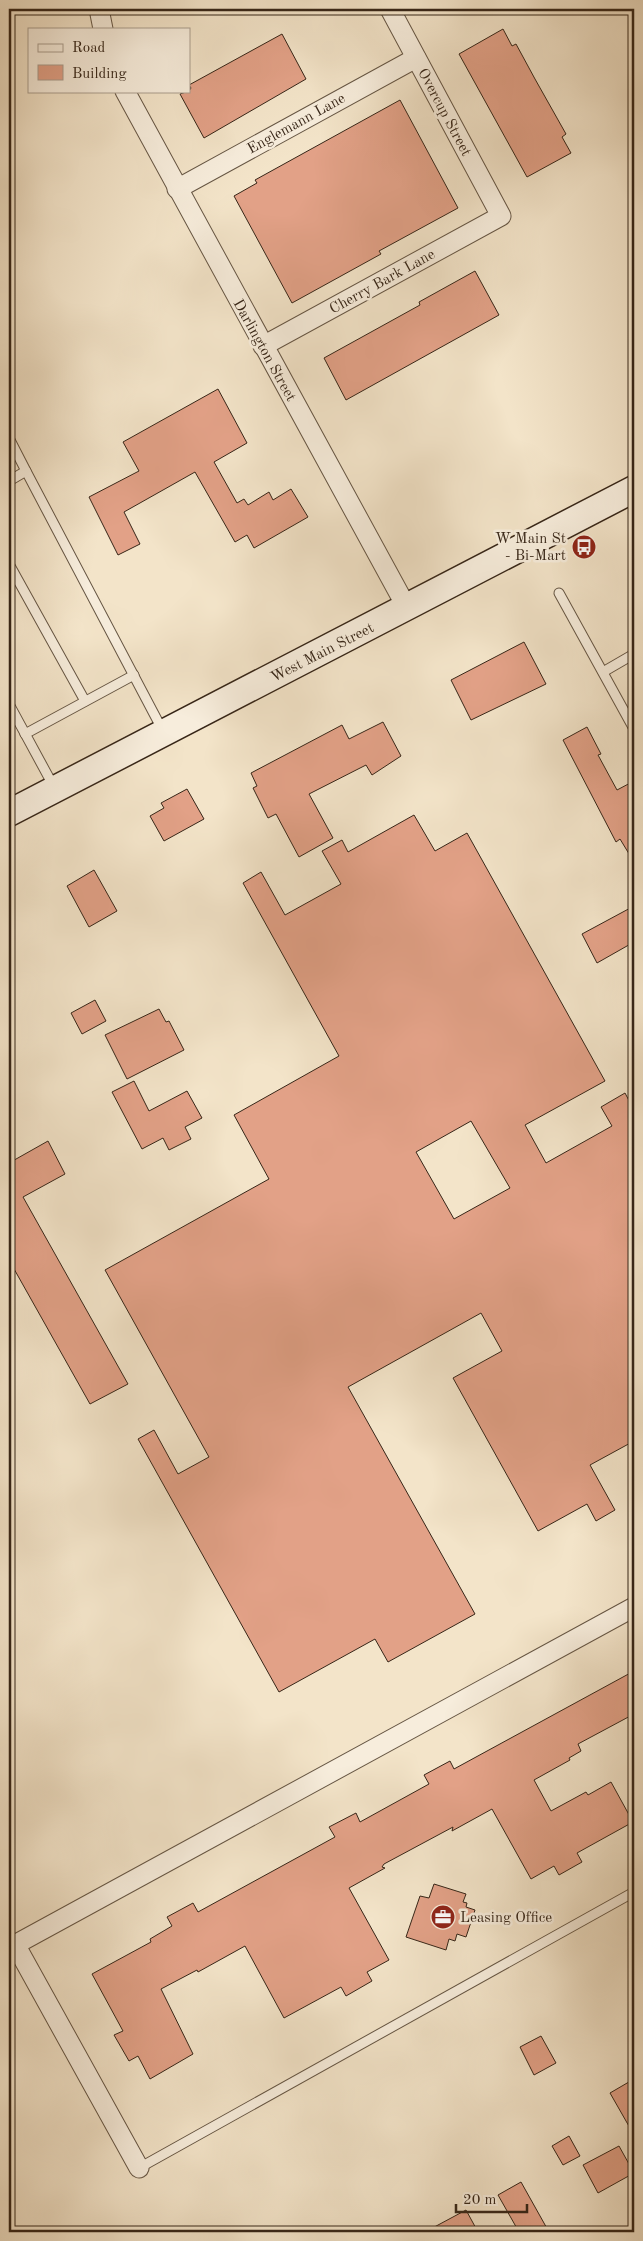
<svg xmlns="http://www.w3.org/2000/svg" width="643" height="2241" font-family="'Old Standard TT',serif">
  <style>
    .building { fill: #e2a187; stroke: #372618; fill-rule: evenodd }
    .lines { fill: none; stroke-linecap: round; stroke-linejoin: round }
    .lane-casing { stroke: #665644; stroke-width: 11 }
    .street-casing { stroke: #665644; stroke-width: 21 }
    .secondary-casing { stroke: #372618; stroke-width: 29 }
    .lane { stroke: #f7eddc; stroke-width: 9 }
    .street { stroke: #f7eddc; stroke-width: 19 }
    .secondary { stroke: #f7eddc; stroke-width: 26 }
    .labels { text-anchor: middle; stroke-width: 5; stroke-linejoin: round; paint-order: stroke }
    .street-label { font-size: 15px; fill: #372618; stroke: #f7eddc }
    .poi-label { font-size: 15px; fill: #372618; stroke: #f7eddc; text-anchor: end }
  </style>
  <rect width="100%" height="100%" fill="#f3e4c9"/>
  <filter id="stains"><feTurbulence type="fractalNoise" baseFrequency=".004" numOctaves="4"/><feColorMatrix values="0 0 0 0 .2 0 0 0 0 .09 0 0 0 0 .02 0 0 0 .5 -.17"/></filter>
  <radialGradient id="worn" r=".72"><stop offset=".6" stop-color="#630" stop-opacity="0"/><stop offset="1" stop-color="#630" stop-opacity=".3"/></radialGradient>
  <g class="building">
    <polygon points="503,29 512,46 516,44 535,79 566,134 562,137 571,153 527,177 459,54"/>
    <polygon points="282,34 306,79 204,138 180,94 189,91 191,88 189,85"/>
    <polygon points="400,100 458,208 379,251 381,254 292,303 234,196 257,183 255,180"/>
    <polygon points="475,271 499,315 346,400 324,358 420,305 419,302"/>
    <polygon points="218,389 247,443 214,462 237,503 244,499 248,505 269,492 273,500 291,489 308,517 254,548 247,535 235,542 195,472 124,512 140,544 118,555 89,497 139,471 123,442"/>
    <polygon points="524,642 546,684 471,720 451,680"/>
    <polygon points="383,722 401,756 372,775 366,765 309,794 333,838 299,857 276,814 268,818 253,788 257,786 251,773 342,725 349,739"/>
    <polygon points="587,727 601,754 598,755 617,790 634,781 634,862 620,839 616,842 563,740"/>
    <polygon points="187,789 204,819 164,841 150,816 164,808 161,803"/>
    <path d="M 414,815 L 435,851 L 467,833 L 605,1081 L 525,1125 L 546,1163 L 612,1126 L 601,1107 L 625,1093 L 634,1110 L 634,1441 L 590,1465 L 615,1510 L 596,1521 L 587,1504 L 538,1531 L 453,1378 L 502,1351 L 481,1313 L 348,1387 L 475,1614 L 388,1662 L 375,1639 L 279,1692 L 138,1439 L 154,1430 L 178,1474 L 209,1457 L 105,1270 L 269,1179 L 234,1115 L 339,1056 L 243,883 L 261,872 L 285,915 L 341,884 L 322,851 L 342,840 L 348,852 ZM 471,1121 L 510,1188 L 454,1219 L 416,1152 Z"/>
    <polygon points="94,870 117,911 89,927 67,886"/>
    <polygon points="634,906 634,942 597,963 582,934"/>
    <polygon points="95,1000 106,1021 82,1034 71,1013"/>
    <polygon points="159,1009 166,1022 169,1021 184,1050 127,1079 105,1035"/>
    <polygon points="134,1081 149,1111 187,1091 202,1118 185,1127 191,1139 169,1150 163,1138 142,1149 112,1092"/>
    <polygon points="48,1141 65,1174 23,1197 128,1384 90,1404 9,1260 9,1163"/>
    <polygon points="634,1671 634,1714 578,1744 581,1751 569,1758 570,1760 534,1780 551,1811 586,1792 588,1795 611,1782 633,1822 577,1853 582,1862 559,1875 554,1866 531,1879 492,1809 452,1831 453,1827 384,1864 382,1867 385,1868 349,1888 389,1960 367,1972 372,1981 346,1996 341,1987 284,2018 245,1946 198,1972 197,1970 161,1989 193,2054 150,2079 138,2056 129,2061 114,2035 123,2031 92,1974 151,1942 150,1939 172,1926 167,1917 193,1903 198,1912 335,1837 329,1827 356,1813 360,1822 429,1784 424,1775 450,1761 454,1769"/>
    <polygon points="434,1884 466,1894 463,1902 467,1903 466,1907 475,1910 466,1937 457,1934 455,1941 449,1939 446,1950 406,1937 420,1896 429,1898"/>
    <polygon points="541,2036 556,2063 534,2075 520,2047"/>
    <polygon points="634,2079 634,2135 610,2093"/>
    <polygon points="569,2136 580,2156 563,2165 552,2146"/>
    <polygon points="619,2146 634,2173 598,2193 583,2165"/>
    <polygon points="521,2182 549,2232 519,2232 498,2195"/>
    <polygon points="466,2210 478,2232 425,2232"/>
  </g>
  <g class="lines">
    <defs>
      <g id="lane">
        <polyline points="9,438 26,471 9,481"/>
        <polyline points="26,471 163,731"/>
        <polyline points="9,564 85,701"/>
        <polyline points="559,593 634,729"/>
        <polyline points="603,672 634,654"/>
        <polyline points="9,704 54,787"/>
        <polyline points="25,734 134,675"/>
        <polyline points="139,2168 634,1892"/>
      </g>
      <g id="street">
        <polyline points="99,9 103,29"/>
        <polyline points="125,91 407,608"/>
        <polyline points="177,189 416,58"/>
        <polyline points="263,346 501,216 390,9"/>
        <polyline points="15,1944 139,2168"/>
        <polyline points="9,1948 634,1607"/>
      </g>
      <polyline id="secondary" points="9,813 634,489"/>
    </defs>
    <use href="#lane" class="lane-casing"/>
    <use href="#street" class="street-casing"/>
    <use href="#secondary" class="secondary-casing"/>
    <use href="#lane" class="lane"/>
    <use href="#street" class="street"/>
    <use href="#secondary" class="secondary"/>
  </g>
  <defs>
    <symbol id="bus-disc" viewBox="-11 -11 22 22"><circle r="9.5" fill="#8f2418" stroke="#f7eddc"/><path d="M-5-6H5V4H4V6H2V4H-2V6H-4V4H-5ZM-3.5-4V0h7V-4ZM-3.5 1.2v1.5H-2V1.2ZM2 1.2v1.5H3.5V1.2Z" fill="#fff"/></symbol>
    <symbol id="office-disc" viewBox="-11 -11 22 22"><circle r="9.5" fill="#8f2418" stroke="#f7eddc"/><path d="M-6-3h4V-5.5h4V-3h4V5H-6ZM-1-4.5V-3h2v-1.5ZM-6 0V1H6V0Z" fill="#fff"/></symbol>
  </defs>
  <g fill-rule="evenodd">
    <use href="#bus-disc" x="570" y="533" width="28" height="28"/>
    <use href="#office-disc" x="429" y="1903" width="28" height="28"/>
  </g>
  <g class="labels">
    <g class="street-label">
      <text transform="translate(445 112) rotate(62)" y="5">Overcup Street</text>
      <text transform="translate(296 123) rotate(-29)" y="5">Englemann Lane</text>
      <text transform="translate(382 281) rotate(-29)" y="5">Cherry Bark Lane</text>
      <text transform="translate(265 350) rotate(61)" y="5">Darlington Street</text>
      <text transform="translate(322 652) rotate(-27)" y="5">West Main Street</text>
    </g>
    <g class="poi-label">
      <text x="566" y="543">W Main St<tspan x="566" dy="17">- Bi-Mart</tspan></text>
      <text x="460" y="1922" text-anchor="start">Leasing Office</text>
    </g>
  </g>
  <rect width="643" height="2241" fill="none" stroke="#f3e4c9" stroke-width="30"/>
  <rect x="10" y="10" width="623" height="2221" fill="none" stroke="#372618" stroke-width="2.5"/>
  <rect x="15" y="15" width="613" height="2211" fill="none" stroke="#372618"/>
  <rect x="28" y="28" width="162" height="65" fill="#f7eddc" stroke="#aa9d8e"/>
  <rect x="38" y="44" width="25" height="8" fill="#f7eddc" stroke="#aa9d8e"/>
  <text x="72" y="52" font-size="15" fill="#372618">Road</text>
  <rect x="38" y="65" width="25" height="15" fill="#e2a187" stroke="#aa9d8e"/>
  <text x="72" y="78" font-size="15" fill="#372618">Building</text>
  <path d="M456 2204v8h71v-8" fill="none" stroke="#372618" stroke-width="2.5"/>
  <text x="463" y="2204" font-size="15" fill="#372618" stroke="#f7eddc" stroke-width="4" paint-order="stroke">20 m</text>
  <rect width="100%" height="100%" filter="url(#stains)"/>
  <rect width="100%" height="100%" fill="url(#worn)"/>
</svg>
